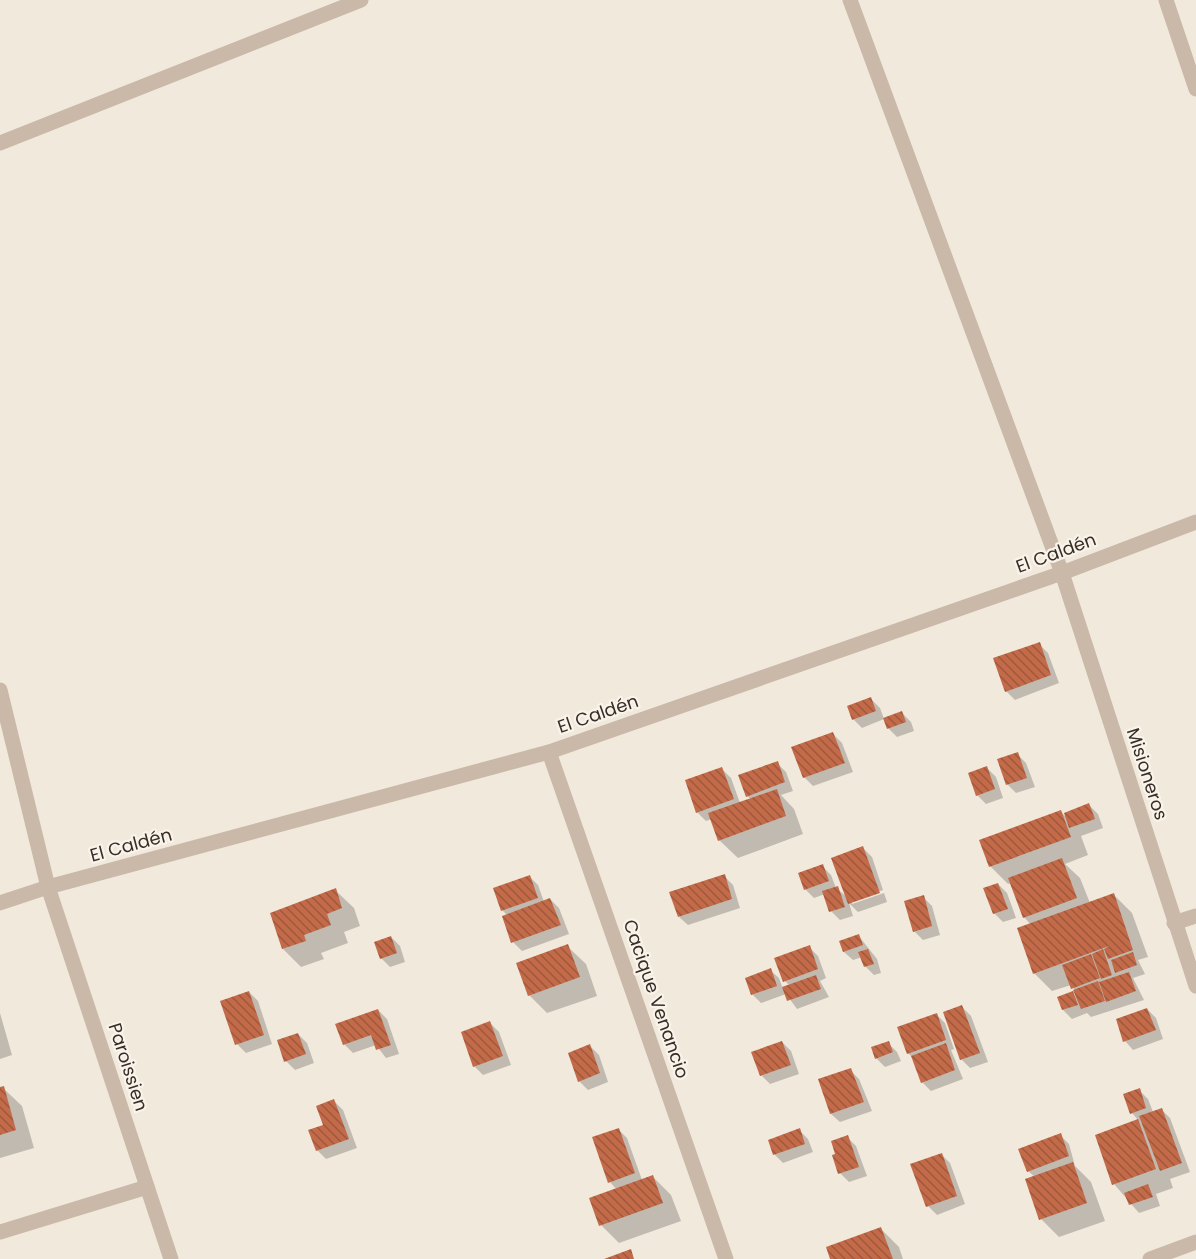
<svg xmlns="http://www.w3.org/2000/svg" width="1196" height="1259" font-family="Poppins,sans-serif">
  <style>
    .shadow { fill: #0003 }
    .building { fill: url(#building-back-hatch) }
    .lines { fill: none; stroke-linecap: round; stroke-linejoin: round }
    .lane { stroke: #cab9a9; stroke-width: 15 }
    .street { stroke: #cab9a9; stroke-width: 15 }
    .labels { text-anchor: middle; stroke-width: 4.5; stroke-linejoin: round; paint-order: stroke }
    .street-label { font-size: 18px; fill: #372e29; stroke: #f9f3e9 }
  </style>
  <defs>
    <pattern id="building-back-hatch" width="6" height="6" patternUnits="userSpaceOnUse" patternTransform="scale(1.5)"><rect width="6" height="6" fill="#c36b49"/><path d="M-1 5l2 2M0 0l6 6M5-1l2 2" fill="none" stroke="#9f583d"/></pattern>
  </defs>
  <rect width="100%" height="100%" fill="#f2e9dd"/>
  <g class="shadow">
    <polygon points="1039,644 1048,653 1059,683 1015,700 1006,691"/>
    <polygon points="871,699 880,708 884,719 862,728 853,719"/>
    <polygon points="902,713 911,722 914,731 897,737 888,728"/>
    <polygon points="833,734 842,743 853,772 813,786 804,777"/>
    <polygon points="1017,754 1026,763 1035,787 1016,793 1007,784"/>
    <polygon points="777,763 786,772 793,791 781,795 794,809 803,834 738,858 719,840 712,819 706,821 697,812 722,769 731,778 740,803 751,799 747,796"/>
    <polygon points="987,768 996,777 1003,798 986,804 977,795"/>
    <polygon points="1089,805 1098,814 1103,828 1081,836 1088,855 1065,864 1080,878 1090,903 1114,895 1132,913 1148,957 1138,960 1145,974 1133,978 1144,1000 1091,1017 1087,1013 1072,1019 1063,1010 1072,993 1078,999 1076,992 1071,985 1052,991 1034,973 1031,925 1024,917 1012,883 1008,884 990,866 1061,812 1067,818"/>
    <polygon points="863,848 872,857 883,890 852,901 852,904 884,893 887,902 858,912 849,903 853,916 840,920 831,911 825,894 814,898 805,889 822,866 831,875 836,888 847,897"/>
    <polygon points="529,876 538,885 544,902 550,899 559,908 569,934 522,951 513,942 507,915 502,910"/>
    <polygon points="724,876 733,885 740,908 688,925 679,917"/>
    <polygon points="998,884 1007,893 1016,918 1003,922 994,913"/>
    <polygon points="335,890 354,908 360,926 344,932 348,943 321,953 324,959 301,967 283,949"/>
    <polygon points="923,897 932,906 940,935 923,940 914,931"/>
    <polygon points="858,935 877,959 881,973 874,975 865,966 862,957 853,960 844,952 841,942"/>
    <polygon points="391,937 400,946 405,962 390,967 381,958"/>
    <polygon points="567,946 586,964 597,996 547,1013 529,995"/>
    <polygon points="809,947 818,956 826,978 820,981 829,997 797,1009 786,994 761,1003 752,994 770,970 779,978 783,989 790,986 785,981"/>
    <polygon points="249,992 258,1001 272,1044 246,1053 237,1044"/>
    <polygon points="962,1007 971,1016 988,1062 970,1068 961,1059"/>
    <polygon points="1147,1009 1156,1018 1163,1039 1133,1050 1125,1041"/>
    <polygon points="378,1010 387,1019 399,1054 386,1058 376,1045 353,1053 344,1044"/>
    <polygon points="0,1013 12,1055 0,1059"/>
    <polygon points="936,1014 945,1023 954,1049 951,1050 963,1079 931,1091 922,1082 913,1058 908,1053"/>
    <polygon points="490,1023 499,1032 511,1065 483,1075 474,1066"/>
    <polygon points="298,1034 307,1043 314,1063 295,1070 286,1061"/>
    <polygon points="782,1042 791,1051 799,1074 770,1084 761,1075"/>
    <polygon points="888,1043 897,1052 901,1061 885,1067 876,1058"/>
    <polygon points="590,1046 599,1055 608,1082 588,1090 579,1081"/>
    <polygon points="850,1070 859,1079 872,1111 840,1122 831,1114 820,1080"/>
    <polygon points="3,1088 22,1106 34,1148 0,1158 0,1089"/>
    <polygon points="1139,1090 1148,1099 1153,1112 1161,1109 1170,1118 1190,1172 1170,1179 1173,1188 1156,1194 1160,1206 1139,1213 1114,1184 1096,1136 1139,1121 1132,1113"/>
    <polygon points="334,1101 343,1110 357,1148 326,1159 317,1150"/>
    <polygon points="618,1129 627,1138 642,1180 653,1177 671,1195 681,1221 619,1243 601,1225 617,1190 610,1182"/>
    <polygon points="799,1130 808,1139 813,1152 783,1163 774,1154"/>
    <polygon points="1060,1135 1069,1144 1075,1166 1091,1182 1105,1221 1059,1237 1041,1219 1035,1177 1028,1171"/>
    <polygon points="847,1137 856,1146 867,1176 849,1182 840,1173 837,1155"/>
    <polygon points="941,1154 950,1163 965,1204 937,1215 928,1206"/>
    <polygon points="881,1229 899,1247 903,1259 832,1259"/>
  </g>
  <g class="building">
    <polygon points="1040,642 1051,675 1005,692 993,658"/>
    <polygon points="871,697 876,711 852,720 847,706"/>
    <polygon points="902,711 906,722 887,729 883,718"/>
    <polygon points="833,732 845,763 803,778 791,747"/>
    <polygon points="1018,752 1027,778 1006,785 997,759"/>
    <polygon points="778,761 785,782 746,797 738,775"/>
    <polygon points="987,766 995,789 976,796 968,773"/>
    <polygon points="722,767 734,799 696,813 685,780"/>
    <polygon points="777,789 786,816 718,841 708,813"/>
    <polygon points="1089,803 1095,819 1069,828 1064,813"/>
    <polygon points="1061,810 1071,837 989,867 979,840"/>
    <polygon points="863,846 880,893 848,904 831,858"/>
    <polygon points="1062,858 1077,898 1023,918 1008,878"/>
    <polygon points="823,864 829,881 804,890 798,873"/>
    <polygon points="725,874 732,899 678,917 669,892"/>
    <polygon points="530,875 538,898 501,911 493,888"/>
    <polygon points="998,883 1008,909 993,914 983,888"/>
    <polygon points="838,886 845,907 829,912 822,891"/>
    <polygon points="336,888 342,908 327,914 331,925 304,935 306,941 282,949 270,913"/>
    <polygon points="1114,893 1133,950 1108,959 1104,949 1109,946 1033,974 1017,928"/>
    <polygon points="924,895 932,926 913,932 904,901"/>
    <polygon points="550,898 561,925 511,943 502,916"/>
    <polygon points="859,934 863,945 843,952 839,941"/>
    <polygon points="391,936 397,953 380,959 374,942"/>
    <polygon points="568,944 580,977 528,996 516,963"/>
    <polygon points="810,945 818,969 783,982 774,958"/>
    <polygon points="868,949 874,964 864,967 858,952"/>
    <polygon points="1103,949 1112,975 1101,979 1092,954"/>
    <polygon points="1133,952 1137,965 1115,973 1111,960"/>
    <polygon points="1091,954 1100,978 1071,989 1062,965"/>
    <polygon points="771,968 777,986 751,995 745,978"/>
    <polygon points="1129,972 1136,991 1106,1002 1099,982"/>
    <polygon points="816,975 821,989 787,1001 782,987"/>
    <polygon points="1098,981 1105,1001 1081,1009 1073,990"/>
    <polygon points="249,991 264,1035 235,1045 220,1001"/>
    <polygon points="1073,991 1078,1005 1062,1010 1057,997"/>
    <polygon points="962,1005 980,1053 960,1060 943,1012"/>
    <polygon points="1147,1008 1156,1030 1123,1042 1116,1019"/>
    <polygon points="378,1009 391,1045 376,1050 371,1035 343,1045 335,1024"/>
    <polygon points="937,1013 946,1040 907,1054 897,1027"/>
    <polygon points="490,1021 503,1056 473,1067 461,1032"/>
    <polygon points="298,1033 306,1054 284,1062 277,1040"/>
    <polygon points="782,1041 791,1065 760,1076 751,1052"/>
    <polygon points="889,1041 893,1052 875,1059 871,1047"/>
    <polygon points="946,1043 955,1070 921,1083 911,1056"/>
    <polygon points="590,1044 600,1073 578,1082 568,1053"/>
    <polygon points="851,1068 864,1102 830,1114 818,1079"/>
    <polygon points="4,1086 16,1130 0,1135 0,1087"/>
    <polygon points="1140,1088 1146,1108 1130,1114 1123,1094"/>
    <polygon points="334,1099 349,1139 316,1151 308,1130 323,1125 316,1106"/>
    <polygon points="1162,1108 1182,1163 1160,1171 1139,1116"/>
    <polygon points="1138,1119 1156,1169 1112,1185 1095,1135"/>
    <polygon points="619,1128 635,1173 608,1183 592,1137"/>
    <polygon points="800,1128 805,1144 773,1155 768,1140"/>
    <polygon points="1061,1133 1069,1156 1027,1172 1018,1149"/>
    <polygon points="848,1135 859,1167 838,1174 832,1155 835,1154 831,1141"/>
    <polygon points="942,1153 957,1196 926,1207 910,1164"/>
    <polygon points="1073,1162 1087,1203 1039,1220 1025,1179"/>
    <polygon points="653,1175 663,1203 599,1226 589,1198"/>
    <polygon points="1148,1184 1153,1197 1129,1205 1124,1193"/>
    <polygon points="881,1227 893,1259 830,1259 826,1247"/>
    <polygon points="631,1249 634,1259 604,1259"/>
  </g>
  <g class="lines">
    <polyline class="lane" points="1166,0 1196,89"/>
    <g class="street">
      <polyline points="850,0 1062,573 1196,986"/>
      <polyline points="0,143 361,0"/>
      <polyline points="0,690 48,887 171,1259"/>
      <polyline points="549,752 726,1259"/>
      <polyline points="0,903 48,887 549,752 1062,573 1196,522"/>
      <polyline points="1174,923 1196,916"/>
      <polyline points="0,1232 147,1187"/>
      <polyline points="1150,1259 1196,1242"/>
    </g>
  </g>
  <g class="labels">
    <g class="street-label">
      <text transform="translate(1056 553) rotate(-20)" y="6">El Caldén</text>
      <text transform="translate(598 714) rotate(-19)" y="6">El Caldén</text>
      <text transform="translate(1147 774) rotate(72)" y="6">Misioneros</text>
      <text transform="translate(131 845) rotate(-15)" y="6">El Caldén</text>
      <text transform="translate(656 999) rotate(71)" y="6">Cacique Venancio</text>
      <text transform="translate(128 1067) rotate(72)" y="6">Paroissien</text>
    </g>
  </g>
</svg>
